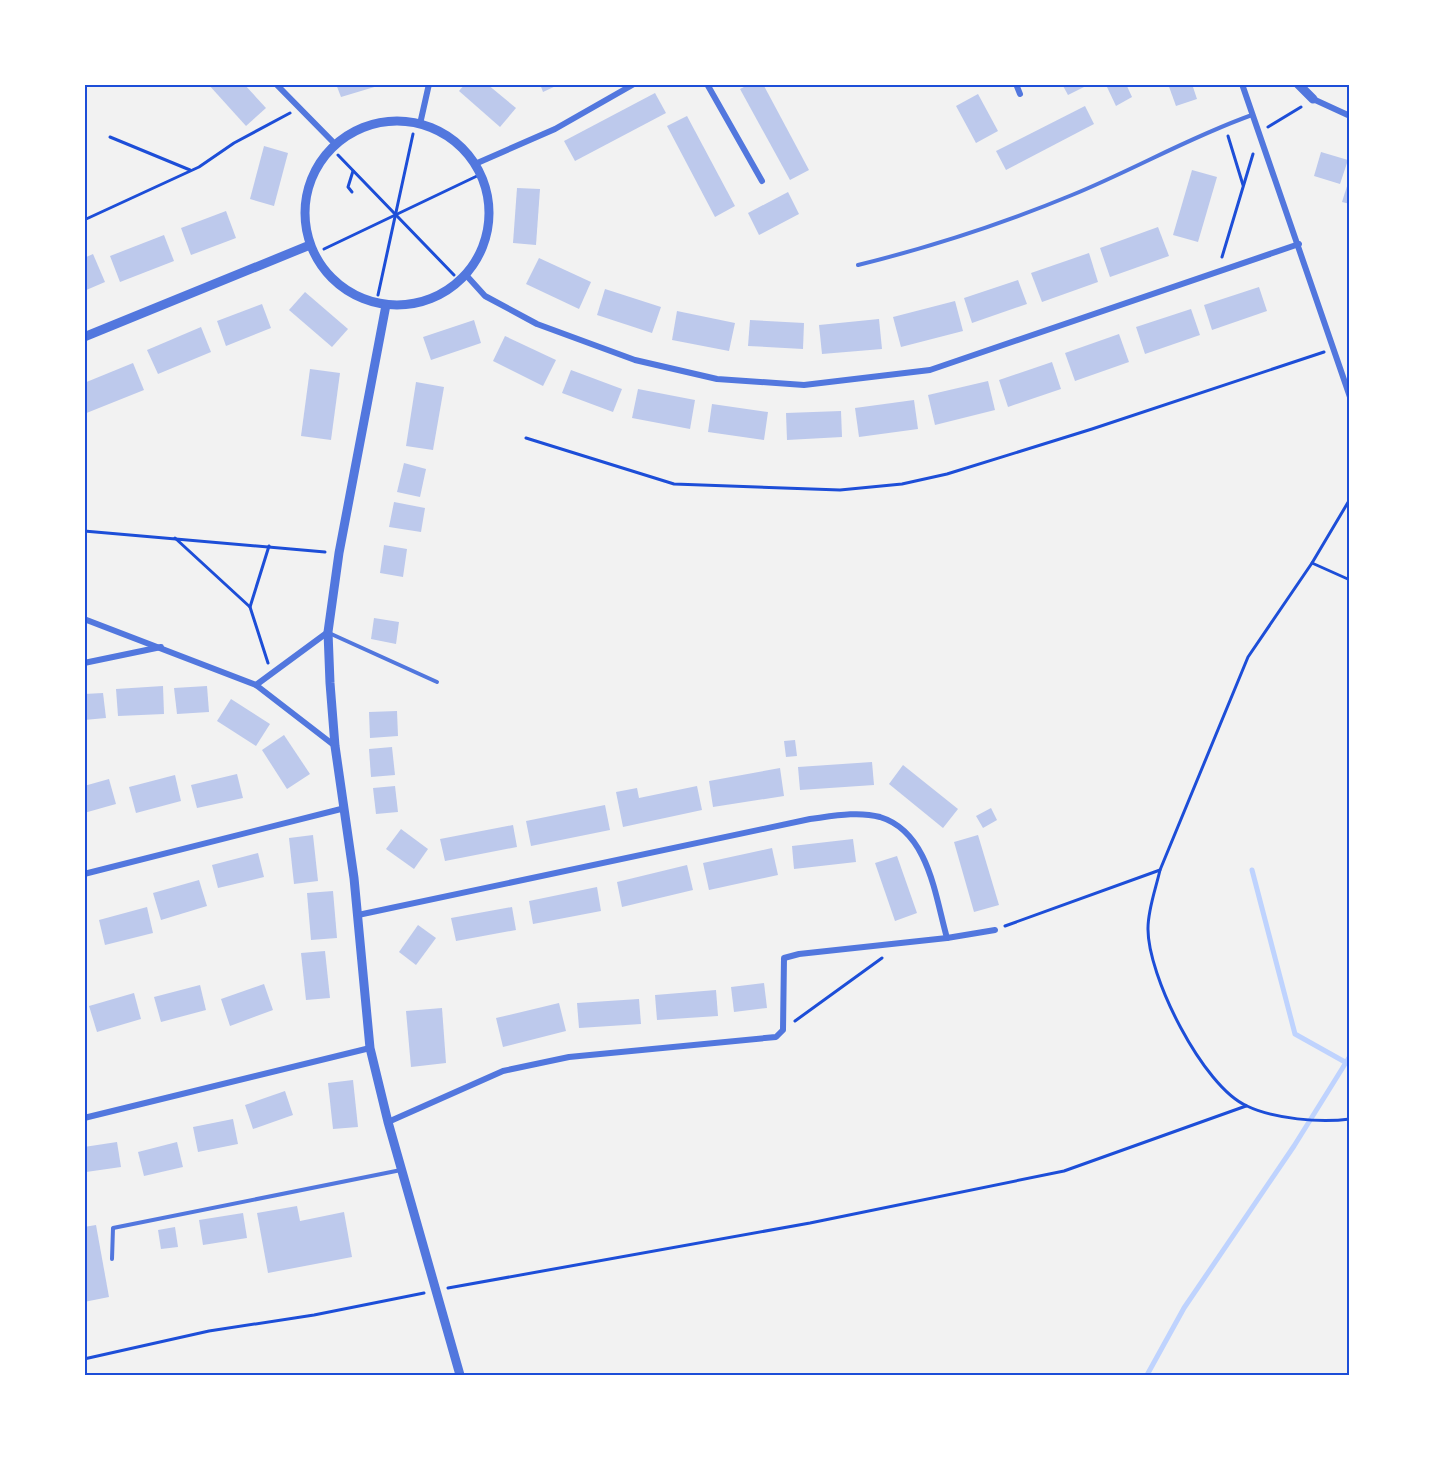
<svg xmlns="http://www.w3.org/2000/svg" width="1434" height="1459" font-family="Quicksand,sans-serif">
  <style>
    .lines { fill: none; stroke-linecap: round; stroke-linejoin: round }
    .stream { stroke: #bfd3fe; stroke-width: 5 }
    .building { fill: #bdc9ec }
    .path { stroke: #1d4ed8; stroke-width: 3 }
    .service { stroke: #5277de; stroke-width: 4 }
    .minor { stroke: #5277de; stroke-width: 6 }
    .tertiary { stroke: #5277de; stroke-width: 9 }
    .neatline { fill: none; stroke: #1d4ed8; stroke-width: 2 }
  </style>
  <rect width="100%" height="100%" fill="#f2f2f2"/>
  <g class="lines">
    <g class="stream">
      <polyline points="1252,870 1295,1034 1345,1062"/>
      <polyline points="1147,1375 1184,1308 1294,1146 1350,1056"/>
    </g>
  </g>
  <g class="building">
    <polygon points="208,84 244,84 266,108 246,126"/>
    <polygon points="336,84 381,84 381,85 341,97"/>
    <polygon points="465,84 487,84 516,108 500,127 459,91"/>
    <polygon points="540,84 560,84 543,92"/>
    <polygon points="750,84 763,84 809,170 790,180 740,89"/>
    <polygon points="1062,84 1090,84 1068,95"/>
    <polygon points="1113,84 1126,84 1132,97 1116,106 1107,87"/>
    <polygon points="1168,84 1192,84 1197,99 1176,106"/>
    <polygon points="655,93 666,113 575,161 564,141"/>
    <polygon points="978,94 998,131 976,143 956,106"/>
    <polygon points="1085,106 1094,124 1006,170 996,151"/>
    <polygon points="687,116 735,206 715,217 667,126"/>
    <polygon points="264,146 288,153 274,206 250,199"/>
    <polygon points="1321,152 1348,160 1340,184 1314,176"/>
    <polygon points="1192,170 1217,177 1198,242 1173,235"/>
    <polygon points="1348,183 1350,183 1350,204 1342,202"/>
    <polygon points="517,188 540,189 536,245 513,243"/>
    <polygon points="788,192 799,214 759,235 748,213"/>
    <polygon points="226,211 236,238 191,255 181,228"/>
    <polygon points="1158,227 1169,256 1110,277 1100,248"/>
    <polygon points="164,235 174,261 120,282 110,256"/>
    <polygon points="1089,253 1098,282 1042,302 1031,273"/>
    <polygon points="93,254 105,282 84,291 84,258"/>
    <polygon points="539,258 591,282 579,309 526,284"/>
    <polygon points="1018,280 1027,304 972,323 964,298"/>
    <polygon points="1259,287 1267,311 1212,330 1204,305"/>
    <polygon points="605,289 661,307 652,333 597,315"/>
    <polygon points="305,292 348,329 332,347 289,310"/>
    <polygon points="955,301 963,331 901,347 893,317"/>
    <polygon points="262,304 271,328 226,346 217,321"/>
    <polygon points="1191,309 1200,335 1145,354 1136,327"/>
    <polygon points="677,311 735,323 729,351 672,340"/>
    <polygon points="879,319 882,349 822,354 819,325"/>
    <polygon points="474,320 481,343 431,360 423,337"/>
    <polygon points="750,320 804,323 803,349 748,346"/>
    <polygon points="201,327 211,352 158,374 147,350"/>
    <polygon points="1119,334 1129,362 1075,381 1065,353"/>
    <polygon points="505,336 556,360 543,386 493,361"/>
    <polygon points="1052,362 1061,389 1008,407 999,380"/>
    <polygon points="133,363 144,390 84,414 84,383"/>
    <polygon points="310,369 340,373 331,440 301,436"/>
    <polygon points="571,370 622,389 613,412 562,393"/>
    <polygon points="988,381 995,410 935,425 928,395"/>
    <polygon points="416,382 444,387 433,450 406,446"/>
    <polygon points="638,389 695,400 690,429 632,418"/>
    <polygon points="914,400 918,429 859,437 855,408"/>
    <polygon points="712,404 768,412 764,440 708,432"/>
    <polygon points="841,411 842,437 787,440 786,413"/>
    <polygon points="404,463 426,469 420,497 397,492"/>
    <polygon points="394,502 425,508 421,532 389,527"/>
    <polygon points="384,545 407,549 403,577 380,573"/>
    <polygon points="374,618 399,622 396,644 371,639"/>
    <polygon points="163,686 164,714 118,716 116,689"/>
    <polygon points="207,686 209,712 177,714 174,688"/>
    <polygon points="103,693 106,718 84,720 84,694"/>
    <polygon points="231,699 270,724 256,746 217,721"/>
    <polygon points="397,711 398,736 370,738 369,712"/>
    <polygon points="284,735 310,774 287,789 262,750"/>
    <polygon points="795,740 797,756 786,757 784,741"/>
    <polygon points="392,747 395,775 371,777 369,749"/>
    <polygon points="872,762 874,785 800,790 798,767"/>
    <polygon points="903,765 958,809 943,828 889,784"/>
    <polygon points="780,768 784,796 713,807 709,781"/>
    <polygon points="237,774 243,798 197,808 191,785"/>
    <polygon points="175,775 181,801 136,813 129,787"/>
    <polygon points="109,779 116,804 84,813 84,786"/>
    <polygon points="395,786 398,812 376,814 373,788"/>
    <polygon points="697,786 702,810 623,827 616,792 637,788 639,798"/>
    <polygon points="605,805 610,830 531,846 526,821"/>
    <polygon points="991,808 997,820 983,828 976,816"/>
    <polygon points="513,825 517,847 445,861 440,839"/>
    <polygon points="401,829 428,849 414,869 386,849"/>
    <polygon points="313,835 318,881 294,884 289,838"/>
    <polygon points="978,835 999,905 974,912 954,842"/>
    <polygon points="853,839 856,862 794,869 792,846"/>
    <polygon points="772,848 778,875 709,890 703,863"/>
    <polygon points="258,853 264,877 218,888 212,865"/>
    <polygon points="897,856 917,913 895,921 875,863"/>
    <polygon points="687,865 693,890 622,907 617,882"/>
    <polygon points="199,880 207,906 161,920 153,893"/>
    <polygon points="597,887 601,911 533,924 529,901"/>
    <polygon points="333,891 337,938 311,940 307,893"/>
    <polygon points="147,907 153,933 105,945 99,920"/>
    <polygon points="512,907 516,930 456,941 451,918"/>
    <polygon points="418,925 436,938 416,965 399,952"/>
    <polygon points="325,951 330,998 306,1000 301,953"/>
    <polygon points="764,983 767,1008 734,1012 731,987"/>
    <polygon points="264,984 273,1010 230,1026 221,999"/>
    <polygon points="200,985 206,1010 161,1022 154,997"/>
    <polygon points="716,990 718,1016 657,1020 655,995"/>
    <polygon points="134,993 141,1019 97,1032 89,1006"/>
    <polygon points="639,999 641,1024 579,1028 577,1003"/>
    <polygon points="559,1003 566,1031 503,1047 496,1018"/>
    <polygon points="442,1008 446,1063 411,1067 406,1011"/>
    <polygon points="353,1080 358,1127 333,1129 328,1083"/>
    <polygon points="285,1091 293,1115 253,1129 245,1105"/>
    <polygon points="233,1119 238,1144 198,1152 193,1127"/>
    <polygon points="117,1142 121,1167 86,1172 84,1147"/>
    <polygon points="177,1142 183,1167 144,1176 138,1152"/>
    <polygon points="297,1206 300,1221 344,1212 352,1257 268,1273 257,1213"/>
    <polygon points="243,1213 247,1238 203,1245 199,1220"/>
    <polygon points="96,1225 109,1297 84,1302 84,1227"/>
    <polygon points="175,1227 178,1247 161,1249 158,1230"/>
  </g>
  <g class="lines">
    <g class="path">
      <polyline points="1268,127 1301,107"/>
      <polyline points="1228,136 1243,185"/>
      <polyline points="110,137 190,170"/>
      <polyline points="338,155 454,275"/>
      <polyline points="352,192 348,187 353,171"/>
      <polyline points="84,220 199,167 234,143 290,113"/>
      <polyline points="324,249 477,176"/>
      <polyline points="1222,257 1253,154"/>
      <polyline points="378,295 413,134"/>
      <polyline points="526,438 674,484 840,490 902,484 947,474 1092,429 1324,352"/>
      <polyline points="84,531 325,552"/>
      <polyline points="175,538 250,607 268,663"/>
      <polyline points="1312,563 1350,580"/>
      <polyline points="250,607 269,546"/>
      <path d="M 1160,870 C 1156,888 1148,909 1148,928 C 1147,975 1203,1087 1247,1106 C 1274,1119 1320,1123 1350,1119"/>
      <polyline points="1005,926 1160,870 1248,657 1312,563 1350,499"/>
      <polyline points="795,1021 882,958"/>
      <polyline points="448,1288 810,1223 1064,1171 1246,1106"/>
      <polyline points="84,1359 209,1331 314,1315 424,1293"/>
    </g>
    <g class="service">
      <path d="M 858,265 C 931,247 1002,224 1072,195 C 1133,170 1190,137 1252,115"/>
      <polyline points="329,633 437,682"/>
      <polyline points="112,1259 113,1228 401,1170"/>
    </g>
    <g class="minor">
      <polyline points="276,84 335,144"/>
      <polyline points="707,84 762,181"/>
      <polyline points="1016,84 1020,94"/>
      <polyline points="1242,84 1350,397"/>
      <polyline points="1313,99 1350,116"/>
      <polyline points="420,124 429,84"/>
      <polyline points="475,164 555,129 634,84"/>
      <polyline points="466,275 485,296 537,324 635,360 717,379 804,385 930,370 1299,244"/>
      <polyline points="84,619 256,685 335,746"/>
      <polyline points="84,663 161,647"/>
      <polyline points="256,685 328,632"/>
      <polyline points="84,874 345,808"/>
      <path d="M 358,915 L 810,819 C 833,816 858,811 880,817 C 929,832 935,896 947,938 L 995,930"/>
      <polyline points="84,1118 370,1048"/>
      <polyline points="388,1122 503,1071 569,1057 776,1037 783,1030 784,958 799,954 947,938"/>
    </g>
    <g class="tertiary">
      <polyline points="1298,84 1313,99"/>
      <circle cx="397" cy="213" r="92"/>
      <polyline points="386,305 339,553 328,632 330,683 335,746 354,878 370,1048 388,1122 460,1375"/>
      <polyline points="84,337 310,245"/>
    </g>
  </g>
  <rect width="1434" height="1459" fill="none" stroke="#ffffff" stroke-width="171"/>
  <rect x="86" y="86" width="1262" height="1288" class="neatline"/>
</svg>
